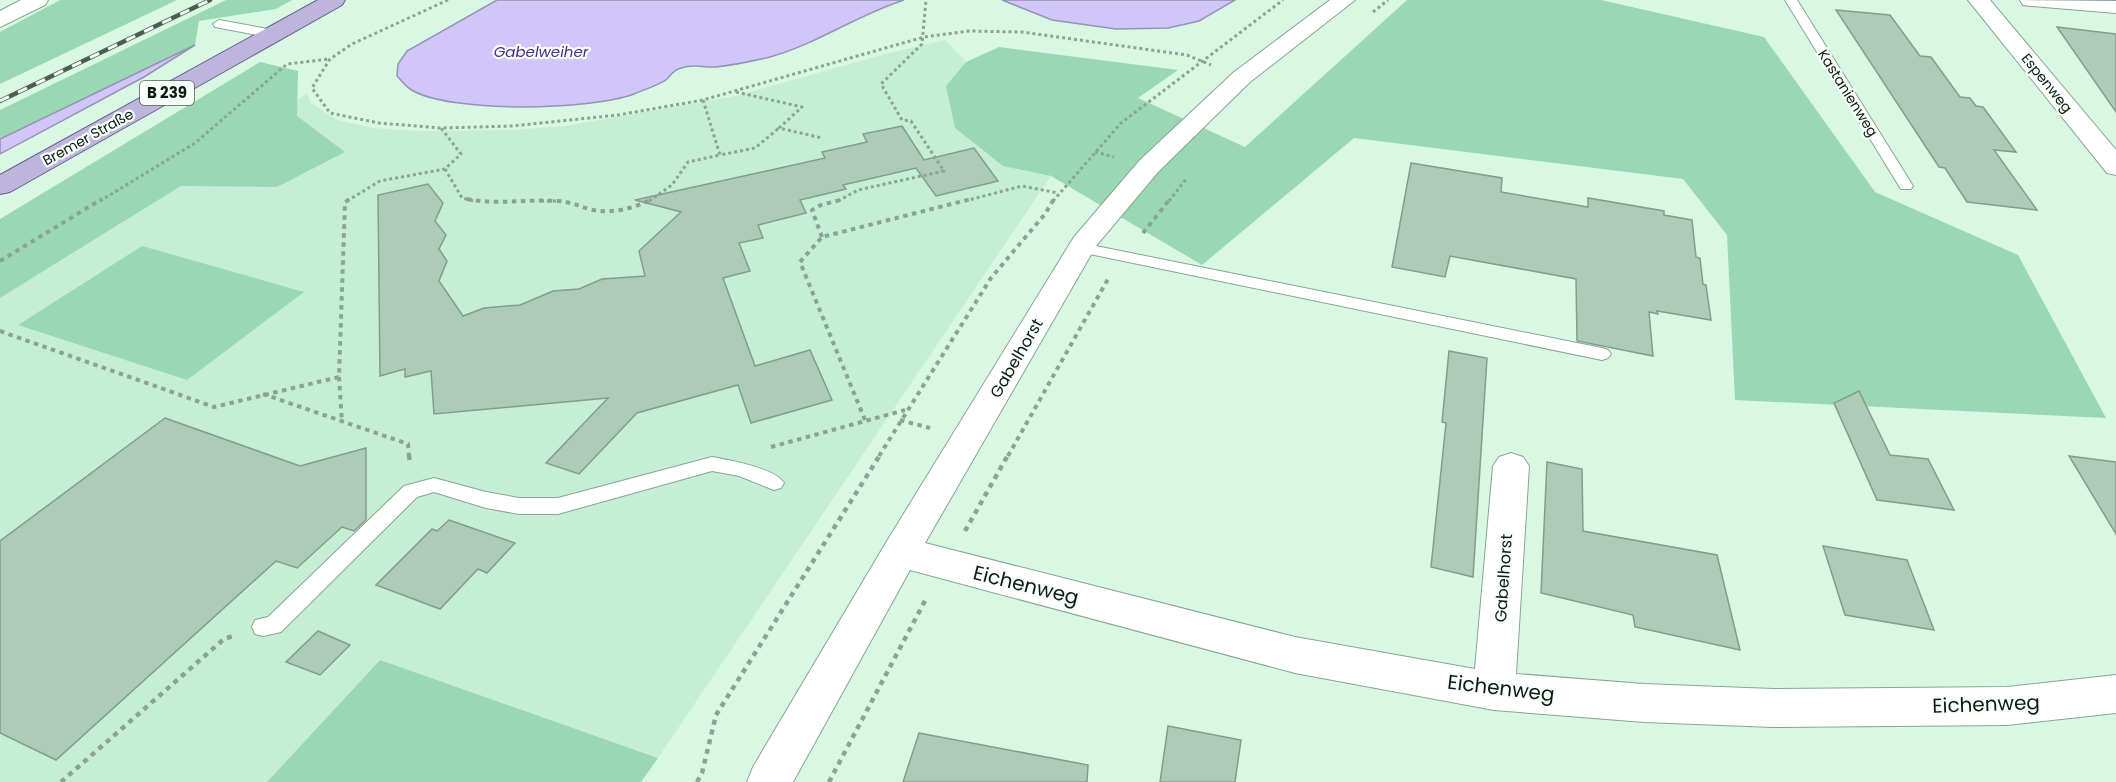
<svg xmlns="http://www.w3.org/2000/svg" width="2116" height="782" font-family="Poppins,sans-serif">
  <style>
    .built { fill: #c6eed6 }
    .green { fill: #9ad8b3 }
    .water { fill: #d0c6f9; stroke: #9692b4; stroke-width: 1.5 }
    .building { fill: #accbb8; stroke: #809e8b; stroke-width: 1.5 }
    .lines { fill: none; stroke-linecap: round; stroke-linejoin: round }
    .service-casing { stroke: #87a592; stroke-width: 2 }
    .minor-casing { stroke: #87a592; stroke-width: 2 }
    .primary-casing { stroke: #635e88; stroke-width: 2 }
    .path-far2 { stroke: #8ba394; stroke-width: 3; stroke-dasharray: 3 3; stroke-linecap: butt }
    .path-far1 { stroke: #8ba394; stroke-width: 4; stroke-dasharray: 4.5 4.5; stroke-linecap: butt }
    .path { stroke: #8ba394; stroke-width: 4.5; stroke-dasharray: 5 5; stroke-linecap: butt }
    .service { fill: #fff; fill-rule: evenodd }
    .minor { fill: #fff; fill-rule: evenodd }
    .primary { fill: #beb5dd; fill-rule: evenodd }
    .rail-casing { stroke: #4c5e53; stroke-width: 4.5 }
    .rail { stroke: #f8fefa; stroke-width: 3; stroke-dasharray: 10; stroke-linecap: butt }
    .labels { text-anchor: middle; stroke-width: 4.5; stroke-linejoin: round; paint-order: stroke }
    .far-street-label { font-size: 14px; fill: #0d1912; stroke: #f8fefa }
    .far-water-label { font-size: 15px; font-style: italic; fill: #4b2b89; stroke: #f8fefa }
    .shield { fill: #f8fefa; stroke: #545e58; stroke-width: 1.5 }
    .shield-label { font-size: 15px; font-weight: bold; fill: #0d1912 }
    .street-label { font-size: 16px; fill: #0d1912; stroke: #f8fefa }
    .near-street-label { font-size: 20px; fill: #0d1912; stroke: #f8fefa }
  </style>
  <rect width="100%" height="100%" fill="#d8f8e4"/>
  <polygon class="built" points="945,40 966,62 946,86 1003,166 1051,176 658,758 380,660 267,782 0,782 0,298 181,186 307,93 311,103 337,120 373,128 421,131 510,130 565,126 735,96 885,54"/>
  <g class="green">
    <polygon points="60,0 177,0 0,84 0,32"/>
    <polygon points="226,0 292,0 276,9 199,21 195,45 0,139 0,110"/>
    <polygon points="1407,0 1601,0 1764,37 1875,192 2018,255 2106,418 1735,400 1727,235 1683,179 1354,138 1202,265 1051,176 1003,166 955,128 946,86 966,62 999,47 1178,70 1138,98 1245,147"/>
    <polygon points="260,62 298,71 297,116 345,152 277,187 181,186 0,298 0,219"/>
    <polygon points="142,246 304,292 187,380 18,325"/>
    <polygon points="380,660 658,758 641,782 267,782"/>
  </g>
  <g class="water">
    <path d="M 497,0 L 904,0 C 857,15 817,44 770,57 C 753,61 734,65 716,67 C 703,68 695,63 681,68 C 673,70 672,74 667,79 C 660,85 643,90 634,94 C 592,110 448,114 410,89 C 405,86 401,80 397,76 L 398,64 L 407,51 Z"/>
    <polygon points="1002,0 1235,0 1199,21 1168,28 1116,29 1052,20"/>
    <polygon points="195,45 144,77 0,154 0,139"/>
  </g>
  <g class="building">
    <polygon points="1836,10 1890,15 1920,56 1931,57 1960,97 1970,98 1976,106 1983,107 2016,152 1994,150 2037,210 1967,202 1945,168 1939,167"/>
    <polygon points="2057,27 2116,34 2116,112"/>
    <polygon points="902,126 924,160 974,148 998,181 936,196 916,168 843,185 846,189 800,200 806,213 758,225 763,238 739,243 750,271 723,278 755,366 810,350 832,400 751,423 738,385 637,413 579,474 546,463 608,398 434,414 431,371 405,377 405,369 380,376 378,195 428,184 443,203 435,221 446,235 439,249 447,261 439,281 463,316 484,308 520,305 553,291 579,289 602,279 645,276 639,251 681,212 635,200 825,158 822,152 867,142 863,134"/>
    <polygon points="1411,163 1502,178 1501,192 1588,207 1588,198 1664,211 1664,215 1692,220 1696,257 1700,258 1703,284 1706,285 1711,320 1657,311 1658,314 1649,312 1653,356 1577,341 1576,279 1450,256 1445,277 1392,267"/>
    <polygon points="1449,351 1487,358 1473,577 1431,567 1446,423 1442,422"/>
    <polygon points="1859,391 1890,455 1928,459 1954,510 1877,500 1834,403"/>
    <polygon points="165,418 300,466 366,448 366,520 354,531 342,527 297,568 276,561 56,760 0,733 0,541"/>
    <polygon points="2069,456 2116,462 2116,534"/>
    <polygon points="1547,462 1582,469 1583,531 1717,555 1740,650 1635,627 1633,615 1541,593"/>
    <polygon points="449,520 515,543 487,573 478,569 440,609 376,585 432,529 437,531"/>
    <polygon points="1823,546 1907,560 1934,630 1845,615"/>
    <polygon points="318,631 350,645 320,675 286,662"/>
    <polygon points="1168,726 1241,740 1235,782 1160,782"/>
    <polygon points="919,733 1088,765 1087,782 903,782"/>
  </g>
  <g class="lines">
    <defs>
      <g id="service">
        <polygon points="1785,0 1797,0 1913,186 1911,189 1901,189 1899,186"/>
        <polygon points="219,20 273,30 279,34 273,38 215,27 213,24"/>
        <polygon points="1081,243 1602,348 1608,350 1611,354 1608,358 1602,360 1075,251 1073,248"/>
        <path d="M 712,457 C 729,460 775,468 784,483 L 781,488 L 774,490 L 739,476 L 712,471 L 558,514 L 519,514 L 486,508 L 434,492 L 417,497 L 281,632 L 263,636 L 255,634 L 252,627 L 255,620 L 268,617 L 404,486 L 434,478 L 486,492 L 519,498 L 558,498 Z"/>
      </g>
      <g id="minor">
        <polygon points="21,0 48,0 45,5 0,27 0,11"/>
        <polygon points="1330,0 1355,0 1250,82 1158,172 1096,246 925,543 1295,637 1475,669 1493,466 1499,457 1511,453 1523,457 1529,466 1516,674 1644,684 1773,689 2007,687 2116,675 2116,713 2007,725 1773,727 1644,722 1494,710 1295,673 910,570 793,782 747,782 753,767 887,541 1074,237 1140,160 1234,72"/>
        <polygon points="1968,0 1990,0 2116,150 2116,175 2107,173"/>
        <polygon points="2020,0 2116,1 2116,13 2031,6 2023,5"/>
      </g>
      <polygon id="primary" points="318,0 345,0 342,5 10,192 0,194 0,175"/>
    </defs>
    <use href="#service" class="service-casing"/>
    <use href="#minor" class="minor-casing"/>
    <use href="#primary" class="primary-casing"/>
    <g class="path-far2">
      <polyline points="448,0 352,44 330,59 312,88 330,113 379,123 440,128 512,126 618,115 703,100 924,37 969,31 1022,32 1187,55 1211,65"/>
      <polyline points="1373,12 1388,0"/>
      <polyline points="736,92 802,107 779,128 822,138"/>
      <polyline points="703,100 720,155 755,148 779,128"/>
      <polyline points="1095,152 1114,157"/>
      <polyline points="445,169 462,198 474,201"/>
      <polyline points="100,201 195,143 287,64 329,59"/>
      <polyline points="347,201 380,181 445,169 461,154 441,128"/>
      <polyline points="541,201 557,201"/>
      <polyline points="649,201 672,185 688,162 720,155"/>
      <polyline points="838,201 858,190 944,171 911,121 902,120 881,84 922,44 926,0"/>
      <polyline points="965,201 1022,186 1058,193"/>
      <polyline points="1053,201 1121,123 1283,0"/>
      <polyline points="1169,201 1187,178"/>
    </g>
    <g class="path-far1">
      <path d="M 467,199 C 497,205 527,199 556,201 C 570,201 580,207 593,210 C 612,214 635,208 652,199"/>
      <polyline points="1143,233 1170,199"/>
      <polyline points="822,237 812,210 821,205 844,199"/>
      <polyline points="0,261 102,199"/>
      <polyline points="0,331 214,407 339,377 345,202 350,199"/>
      <polyline points="339,377 342,422"/>
      <polyline points="263,394 408,444 409,456"/>
      <polyline points="865,420 800,262 822,237 971,199"/>
      <polyline points="900,420 930,428"/>
      <polyline points="771,447 905,410"/>
      <polyline points="879,456 991,278 1045,214 1054,199"/>
      <polyline points="1008,456 1108,279"/>
    </g>
    <g class="path">
      <polyline points="409,455 410,463"/>
      <polyline points="965,531 1008,455"/>
      <polyline points="61,782 224,639 233,636"/>
      <polyline points="697,782 702,773 716,715 880,455"/>
      <polyline points="829,782 927,597"/>
    </g>
    <use href="#service" class="service"/>
    <use href="#minor" class="minor"/>
    <use href="#primary" class="primary"/>
    <defs>
      <polyline id="rail" points="0,101 210,0"/>
    </defs>
    <use href="#rail" class="rail-casing"/>
    <use href="#rail" class="rail"/>
  </g>
  <g class="labels">
    <g class="far-street-label">
      <text transform="translate(2047 83) rotate(51)" y="5">Espenweg</text>
      <text transform="translate(1848 93) rotate(58)" y="5">Kastanienweg</text>
      <text transform="translate(88 137) rotate(-29)" y="5">Bremer Straße</text>
    </g>
    <g class="far-water-label">
      <text x="541" y="57">Gabelweiher</text>
    </g>
    <rect class="shield" x="140" y="81" width="54" height="24" rx="4.5"/>
    <g class="shield-label">
      <text x="167" y="98">B 239</text>
    </g>
    <g class="street-label">
      <text transform="translate(1016 358) rotate(-60)" y="6">Gabelhorst</text>
      <text transform="translate(1503 578) rotate(-86)" y="6">Gabelhorst</text>
    </g>
    <g class="near-street-label">
      <text transform="translate(1026 585) rotate(14)" y="7">Eichenweg</text>
      <text transform="translate(1501 688) rotate(7)" y="7">Eichenweg</text>
      <text transform="translate(1986 704) rotate(-2)" y="7">Eichenweg</text>
    </g>
  </g>
</svg>
